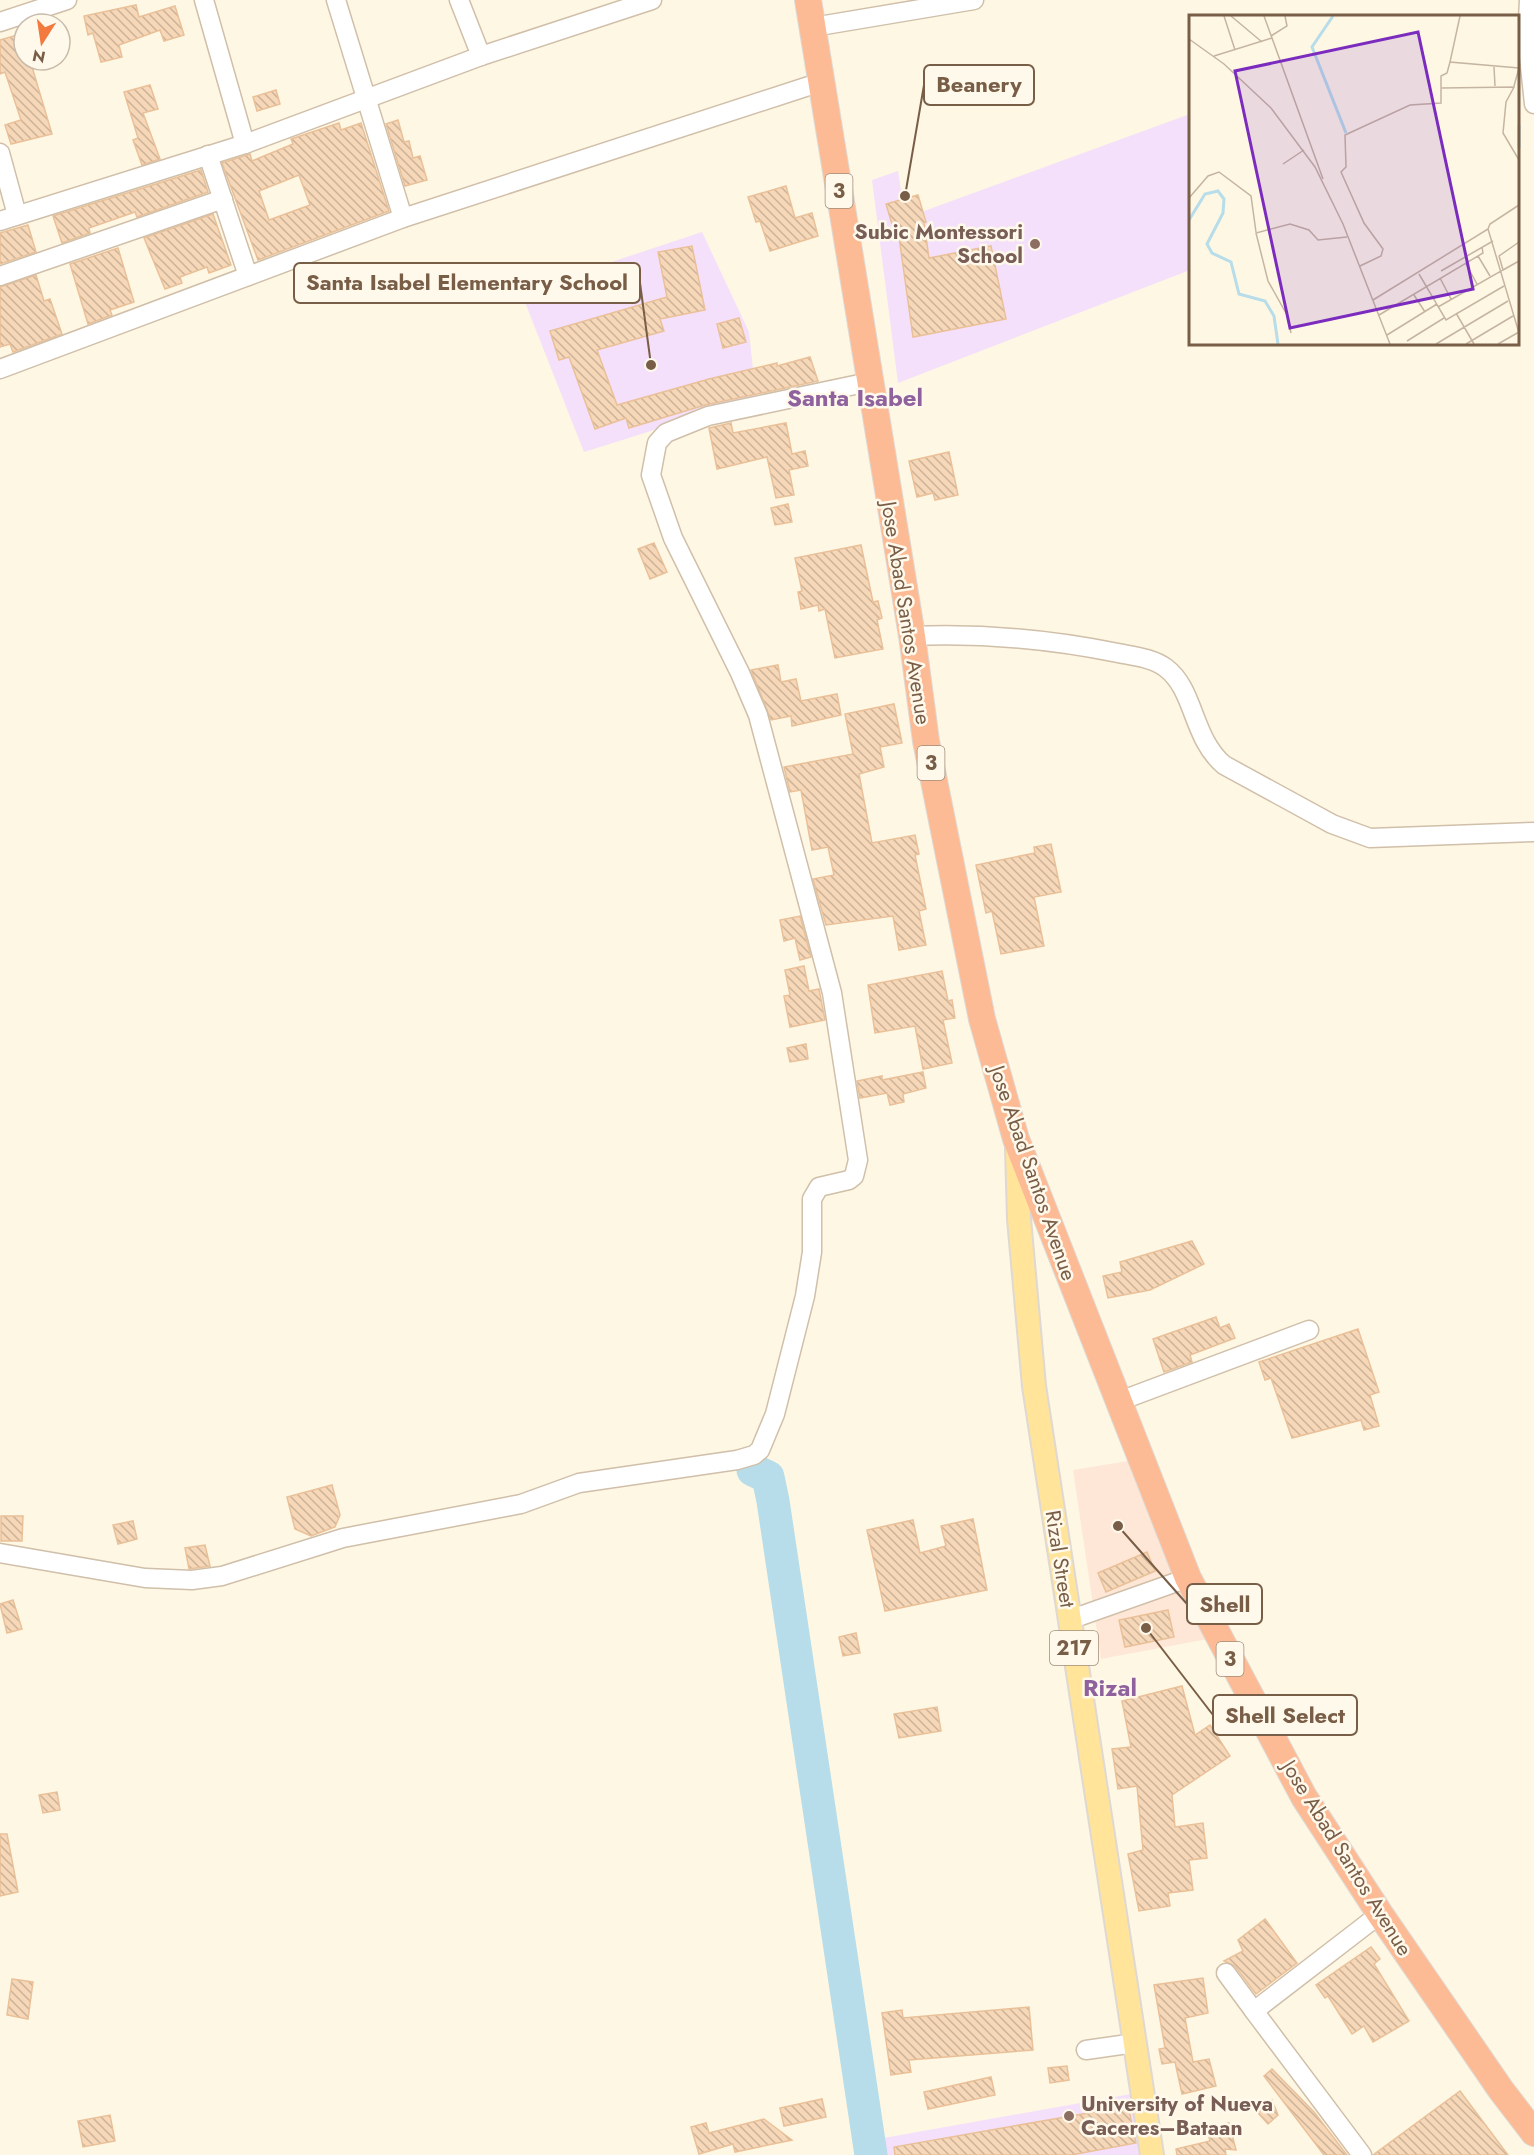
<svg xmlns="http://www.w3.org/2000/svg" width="1534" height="2155" font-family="Jost,sans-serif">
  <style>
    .commercial { fill: #ffe7d7 }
    .education { fill: #f4e0fa }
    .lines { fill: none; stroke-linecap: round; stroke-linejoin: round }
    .river { stroke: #b6dde9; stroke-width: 33 }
    .building { fill: url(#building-back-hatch); stroke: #eac098; stroke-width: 1.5; fill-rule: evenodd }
    .minor-casing { stroke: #d0bfa9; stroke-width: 21 }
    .major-casing { stroke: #dfd8d3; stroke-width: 26 }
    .highway-casing { stroke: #dfd8d3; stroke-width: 28 }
    .minor { stroke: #fff; stroke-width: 18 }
    .major { stroke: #ffe49a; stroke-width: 22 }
    .highway { stroke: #fdbb95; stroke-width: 26 }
    .education-dot { fill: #8d6e63; stroke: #fff9ec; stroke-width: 2 }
    .labels { text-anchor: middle; stroke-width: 5; stroke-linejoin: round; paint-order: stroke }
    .shield { fill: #fff9ec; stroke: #a18c78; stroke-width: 1.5 }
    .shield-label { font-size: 20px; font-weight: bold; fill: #795e47 }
    .education-label { font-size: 21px; font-weight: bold; fill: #785e54; stroke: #fff9ec; text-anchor: end }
    .street-label { font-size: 21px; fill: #795e47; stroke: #fff9ec }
    .quarter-label { font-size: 24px; font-weight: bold; fill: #8f629d; stroke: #fff9ec }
    .inset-river { fill: none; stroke: #b6dde9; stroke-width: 3 }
    .inset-road { fill: none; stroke: #c5b5a0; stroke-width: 1.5 }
    .view { fill: #7b2cbf; fill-opacity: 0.15; stroke: #7b2cbf; stroke-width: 3 }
    .inset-edge { fill: none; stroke: #795e47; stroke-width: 3 }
    .leader { fill: none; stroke: #795e47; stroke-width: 2 }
    .callout-dot { fill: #795e47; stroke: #fff9ec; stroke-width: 2 }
    .callout { fill: #fff9ec; stroke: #795e47; stroke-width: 2 }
    .callout-label { font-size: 22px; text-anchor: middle; font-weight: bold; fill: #795e47 }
  </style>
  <defs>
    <pattern id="building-back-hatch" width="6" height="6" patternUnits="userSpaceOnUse" patternTransform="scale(1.5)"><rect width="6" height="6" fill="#f6d8b9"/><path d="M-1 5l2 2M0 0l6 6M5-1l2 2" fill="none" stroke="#ccb298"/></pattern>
  </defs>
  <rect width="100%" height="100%" fill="#fef7e4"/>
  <polygon class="commercial" points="1128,1461 1178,1582 1208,1639 1101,1659 1073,1470"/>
  <g class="education">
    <polygon points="1190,114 1190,270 898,383 872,180 898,171 905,218"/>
    <polygon points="702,232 749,332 756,398 584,452 521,292"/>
    <polygon points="1131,2094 1139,2155 880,2155 878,2139"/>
  </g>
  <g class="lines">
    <polyline class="river" points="753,1470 768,1477 773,1501 871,2155"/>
  </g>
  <g class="building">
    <polygon points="136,5 139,17 175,6 184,35 164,41 160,30 119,45 122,57 101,62 93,33 88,35 84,16"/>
    <polygon points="24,33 24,60 30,60 52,134 11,144 5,125 21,120 5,72 0,74 0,40"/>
    <polygon points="150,85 158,109 143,113 160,159 142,165 133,140 138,138 124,92"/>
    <polygon points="276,90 280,104 257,111 253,97"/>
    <polygon points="398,120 404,142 409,141 413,158 420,156 427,180 405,186 386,124"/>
    <path d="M 339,123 L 341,130 L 361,123 L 389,211 L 258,260 L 222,163 L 250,154 L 252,161 L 293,144 L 291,139 ZM 299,175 L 310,205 L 269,220 L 259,191 Z"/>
    <polygon points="201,170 208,192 137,217 135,212 89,228 90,233 62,243 53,216"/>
    <polygon points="786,186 795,218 812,213 818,236 770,251 760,221 756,222 748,197"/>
    <polygon points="918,195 926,222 924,223 929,258 991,246 1006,319 913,337 898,230 894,231 886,204"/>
    <polygon points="213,214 231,265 209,273 207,267 180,277 182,283 165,289 144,238"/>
    <polygon points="28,225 36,252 0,264 0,233"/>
    <polygon points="692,246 705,310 660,319 664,331 597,350 617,405 709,379 777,363 777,366 810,357 818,381 705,405 629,428 626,418 595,429 569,357 559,360 550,331 667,297 658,252"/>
    <polygon points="118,248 134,302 110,310 112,315 88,324 70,264"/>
    <polygon points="36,275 44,301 50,299 62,334 13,352 10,344 0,347 0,287"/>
    <polygon points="739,318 746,342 723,348 717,324"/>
    <polygon points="731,423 733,433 786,423 792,454 805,451 808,466 789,470 794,495 776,498 767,457 717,469 709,428"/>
    <polygon points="949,452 958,495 935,500 933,493 917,497 909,461"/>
    <polygon points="788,504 792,522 775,525 771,508"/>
    <polygon points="654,543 667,572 650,579 638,549"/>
    <polygon points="861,545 873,602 878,601 882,618 877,620 883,649 835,658 825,609 819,611 818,605 801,609 798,592 802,591 795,558"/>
    <polygon points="778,665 781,682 796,679 801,701 837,694 841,715 792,726 791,716 771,720 751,670"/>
    <polygon points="894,704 902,743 880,747 884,767 859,774 872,843 915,835 919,854 915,855 926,909 919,911 926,945 899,950 893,916 826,925 813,879 834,875 828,847 812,850 801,790 790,792 784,767 853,754 845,714"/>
    <polygon points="1051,844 1061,892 1034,897 1044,946 1001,954 992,911 986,913 976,865 1035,853 1034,847"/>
    <polygon points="800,916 811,957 800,960 795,938 784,941 780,920"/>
    <polygon points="804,966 809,991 819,989 825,1020 790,1027 784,996 790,995 785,970"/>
    <polygon points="942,971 948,1001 952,1000 955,1018 943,1020 952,1063 923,1069 915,1026 875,1033 868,985"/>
    <polygon points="806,1044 808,1059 790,1062 787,1048"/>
    <polygon points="923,1072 926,1088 903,1094 904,1102 890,1105 887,1093 860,1098 857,1081 882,1076 882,1080"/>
    <polygon points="1192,1241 1204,1264 1150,1290 1108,1298 1103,1276 1122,1272 1120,1262"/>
    <polygon points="1216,1317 1220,1328 1229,1324 1235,1338 1190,1355 1192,1362 1164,1372 1153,1339"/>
    <polygon points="1358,1329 1379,1392 1370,1395 1379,1426 1364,1430 1361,1420 1292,1438 1271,1378 1265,1380 1259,1362"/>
    <polygon points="332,1485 340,1515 335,1527 311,1536 295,1529 287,1497"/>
    <polygon points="1,1516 23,1516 22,1541 1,1541"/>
    <polygon points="973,1519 987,1590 885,1611 867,1530 913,1520 920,1553 946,1546 941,1526"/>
    <polygon points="133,1521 137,1539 118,1544 113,1525"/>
    <polygon points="205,1545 210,1566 189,1569 185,1548"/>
    <polygon points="1147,1552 1155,1571 1106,1592 1098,1573"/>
    <polygon points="13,1600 22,1629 7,1633 0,1604"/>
    <polygon points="1168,1610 1174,1637 1125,1647 1119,1620"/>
    <polygon points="856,1633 860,1653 843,1656 839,1637"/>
    <polygon points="1182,1686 1195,1735 1210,1725 1230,1756 1172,1795 1175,1827 1203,1823 1207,1858 1189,1860 1193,1890 1168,1893 1170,1906 1139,1911 1128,1854 1143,1850 1137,1786 1118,1789 1112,1749 1131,1747 1122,1701"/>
    <polygon points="937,1707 941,1731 899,1738 894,1714"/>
    <polygon points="57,1792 60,1810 43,1813 39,1795"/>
    <polygon points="0,1834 7,1834 18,1892 0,1896"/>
    <polygon points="1265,1919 1297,1963 1256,1994 1235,1966 1224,1961 1243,1951 1238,1940"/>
    <polygon points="1371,1947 1380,1959 1374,1964 1409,2021 1373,2042 1364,2026 1352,2034 1328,1996 1325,1998 1316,1985"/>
    <polygon points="1203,1978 1208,2013 1185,2018 1193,2062 1209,2059 1216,2086 1182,2094 1175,2062 1162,2064 1159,2049 1165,2048 1154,1985"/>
    <polygon points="12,1979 33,1982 28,2019 7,2015"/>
    <polygon points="1029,2007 1033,2050 909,2060 911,2072 891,2075 882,2013 902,2010 903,2018"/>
    <polygon points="1067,2066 1069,2080 1050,2083 1048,2068"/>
    <polygon points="1272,2069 1314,2112 1347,2155 1324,2155 1264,2076"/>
    <polygon points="991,2077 995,2095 928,2109 924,2092"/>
    <polygon points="1460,2091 1508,2155 1373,2155"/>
    <polygon points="822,2099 826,2117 784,2126 780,2108"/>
    <polygon points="1272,2100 1278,2115 1268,2124 1258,2113"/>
    <polygon points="1128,2106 1136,2143 1071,2155 895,2155 894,2147"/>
    <polygon points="110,2115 115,2141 83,2147 78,2121"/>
    <polygon points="764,2119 792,2140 735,2152 733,2144 699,2154 691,2127 706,2123 709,2133"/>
    <polygon points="1229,2123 1236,2150 1225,2149 1226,2155 1177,2155 1176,2149 1210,2141 1207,2128"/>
  </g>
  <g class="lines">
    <defs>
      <g id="minor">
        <polyline points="204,0 245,144"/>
        <polyline points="336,0 403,218"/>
        <polyline points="459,0 481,56"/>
        <polyline points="1529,0 1527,38 1534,104"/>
        <polyline points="0,22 67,0"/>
        <polyline points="813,27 974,0"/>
        <polyline points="0,153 17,215"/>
        <polyline points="208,155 248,276"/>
        <polyline points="0,221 245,144 481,56 652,0"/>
        <polyline points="0,276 223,199"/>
        <polyline points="0,369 403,218 821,82"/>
        <path d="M 912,636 C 982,633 1049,639 1118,653 C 1133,656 1153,658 1166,668 C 1195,690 1192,738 1224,765 L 1332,824 L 1370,838 L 1534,832"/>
        <polyline points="1117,1402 1309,1330"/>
        <polyline points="0,1553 145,1578 192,1580 222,1576 343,1538 521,1504 579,1483 737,1460 754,1455 760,1450 775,1414 805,1296 812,1252 812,1199 819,1187 849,1180 854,1176 858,1160 832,993 758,715 740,673 673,538 651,475 657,443 666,433 708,416 869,382"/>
        <polyline points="1069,1620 1188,1578"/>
        <polyline points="1226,1973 1254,2011"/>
        <polyline points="1086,2050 1135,2043"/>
        <polyline points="1362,2155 1254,2011 1380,1914"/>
      </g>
      <polyline id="major" points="1017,1149 1019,1219 1034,1386 1152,2155"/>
      <polyline id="highway" points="808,0 912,636 926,741 982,1019 1016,1139 1188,1578 1304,1797 1380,1914 1501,2090 1534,2133"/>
    </defs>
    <use href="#minor" class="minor-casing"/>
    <use href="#major" class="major-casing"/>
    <use href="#highway" class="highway-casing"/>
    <use href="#minor" class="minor"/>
    <use href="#major" class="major"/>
    <use href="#highway" class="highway"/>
  </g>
  <g class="education-dot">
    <circle cx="1035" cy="244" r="6"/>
    <circle cx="1069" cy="2116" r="6"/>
  </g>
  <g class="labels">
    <g class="shield">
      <rect x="825.5" y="174" width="27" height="34" rx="4.5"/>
      <rect x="917.5" y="746" width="27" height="34" rx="4.5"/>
      <rect x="1050" y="1631" width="48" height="34" rx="4.5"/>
      <rect x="1216.5" y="1642" width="27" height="34" rx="4.5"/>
    </g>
    <g class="shield-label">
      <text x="839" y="198">3</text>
      <text x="931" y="770">3</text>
      <text x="1074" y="1655">217</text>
      <text x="1230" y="1666">3</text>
    </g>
    <g class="education-label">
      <text x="1023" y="239">Subic Montessori<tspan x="1023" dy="24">School</tspan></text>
      <text x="1081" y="2111" text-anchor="start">University of Nueva<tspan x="1081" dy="24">Caceres–Bataan</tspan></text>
    </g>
    <g class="street-label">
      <text transform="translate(906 613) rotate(81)" y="7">Jose Abad Santos Avenue</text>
      <text transform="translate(1033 1173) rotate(71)" y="7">Jose Abad Santos Avenue</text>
      <text transform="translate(1060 1559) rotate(81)" y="7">Rizal Street</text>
      <text transform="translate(1347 1858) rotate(58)" y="7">Jose Abad Santos Avenue</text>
    </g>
    <g class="quarter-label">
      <text x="855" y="406">Santa Isabel</text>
      <text x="1110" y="1696">Rizal</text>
    </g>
  </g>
  <g transform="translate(1189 15)">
    <rect width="330" height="330" fill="#fef7e4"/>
    <path class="inset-river" d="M 144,1 L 123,32 L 157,118M 330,110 L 330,133M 0,205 L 16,179 L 29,176 L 35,184 L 34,198 L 18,229 L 23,238 L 42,247 L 50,279 L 76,286 L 85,301 L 89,329"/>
    <path class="inset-road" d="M 35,1 L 46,35M 42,1 L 73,27M 75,1 L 134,164M 271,1 L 261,47 L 330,53M 82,21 L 98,11 L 96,1M 0,24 L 35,49 L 82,93 L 126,152 L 154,209 L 201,329M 25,41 L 83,23M 305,52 L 306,71M 325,71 L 330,53M 253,73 L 325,72 L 317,87 L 314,118 L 330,145M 94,149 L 115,135M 0,183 L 19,161 L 30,157 L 62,181 L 67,217M 299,214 L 301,209 L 330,190M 289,241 L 301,261M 277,249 L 288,269M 171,251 L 192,241 L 194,234 L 175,208 L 152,157 L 157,152 L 156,120 L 221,90 L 252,88 L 252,61 L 258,58 L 261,47M 314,255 L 330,246M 252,256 L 304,226M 230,259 L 257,305 L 315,271M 251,263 L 262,284M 225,280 L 236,297M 184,285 L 299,214 L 330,318M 249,292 L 314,255 L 310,241 L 330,227M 267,298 L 285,329M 190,300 L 294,238 L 293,232M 102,318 L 98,300 L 79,266 L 67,218 L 101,209 L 120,215 L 129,225 L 158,222M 198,320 L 248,289M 218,326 L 255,303M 247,329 L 319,286M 277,329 L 324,301M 309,329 L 330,317"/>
    <path class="view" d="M 229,17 L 284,274 L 101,313 L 46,56 Z"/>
    <rect width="330" height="330" class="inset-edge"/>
  </g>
  <path class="leader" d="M905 196L924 85M651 365L640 283M1118 1526L1187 1604M1146 1628L1213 1715"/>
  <g class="callout-dot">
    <circle cx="905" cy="196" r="6"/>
    <circle cx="651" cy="365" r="6"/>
    <circle cx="1118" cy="1526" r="6"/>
    <circle cx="1146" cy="1628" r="6"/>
  </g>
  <g class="callout">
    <rect x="924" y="65" width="110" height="40" rx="6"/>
    <rect x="294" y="263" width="346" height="40" rx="6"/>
    <rect x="1187" y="1584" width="75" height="40" rx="6"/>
    <rect x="1213" y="1695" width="144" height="40" rx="6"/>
  </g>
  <g class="callout-label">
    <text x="979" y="92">Beanery</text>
    <text x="467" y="290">Santa Isabel Elementary School</text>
    <text x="1225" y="1612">Shell</text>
    <text x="1285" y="1723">Shell Select</text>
  </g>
  <g transform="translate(42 42) rotate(192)"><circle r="28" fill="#fff9ec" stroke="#c9bbaa" stroke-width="1.5"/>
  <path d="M0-4.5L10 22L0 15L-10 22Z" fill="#f27a3f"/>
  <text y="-9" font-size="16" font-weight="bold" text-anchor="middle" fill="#795e47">N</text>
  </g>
</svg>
